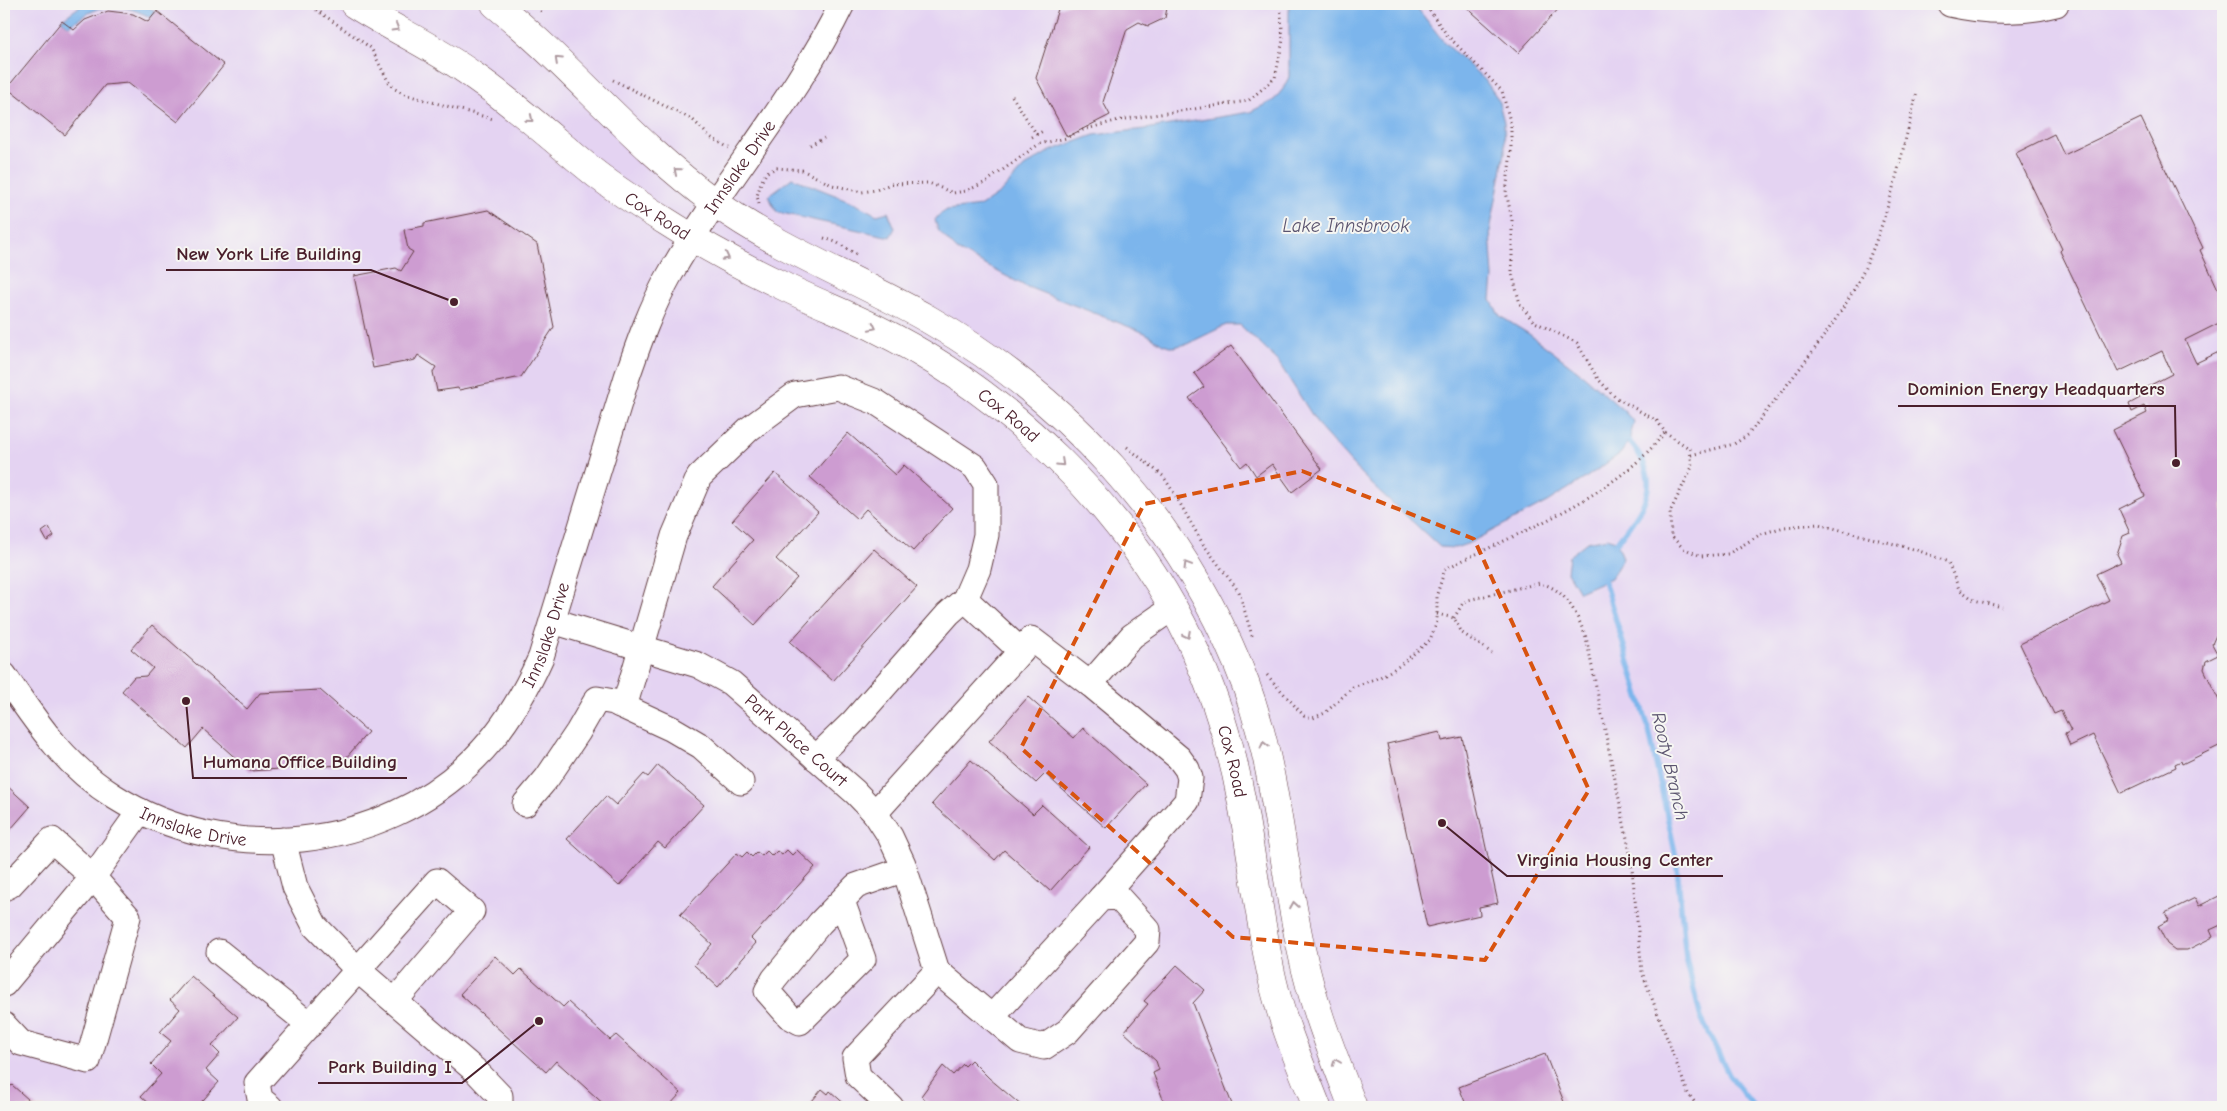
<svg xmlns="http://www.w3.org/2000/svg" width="2227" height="1111" font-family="'Comic Neue',sans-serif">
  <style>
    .built { fill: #e4d3f2 }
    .water { fill: #7bb5ec; stroke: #626a8c }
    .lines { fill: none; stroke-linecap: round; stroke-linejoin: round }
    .stream { stroke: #7bb5ec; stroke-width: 5.5 }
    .building { fill: #cd9cd1 }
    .minor-casing { stroke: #623c41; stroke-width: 27 }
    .major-casing { stroke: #623c41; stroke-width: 29 }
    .path { stroke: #623c41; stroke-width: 3; stroke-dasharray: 1 4; stroke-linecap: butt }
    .minor { stroke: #fff; stroke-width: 25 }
    .major { stroke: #fff; stroke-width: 28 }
    .oneway { stroke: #ae9aa0 }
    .marked { fill: none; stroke: #d8530f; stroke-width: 4; stroke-dasharray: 10 6; stroke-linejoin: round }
    .labels { text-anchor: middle; stroke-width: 4; stroke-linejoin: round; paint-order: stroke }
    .street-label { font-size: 18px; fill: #4a1f2b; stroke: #f6f6f2 }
    .water-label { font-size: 19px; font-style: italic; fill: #5b546f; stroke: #f6f6f2 }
    .leader { fill: none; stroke: #4a1f2b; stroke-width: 2 }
    .callout-dot { fill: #4a1f2b; stroke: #f6f6f2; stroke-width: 2 }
    .callout-label { font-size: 19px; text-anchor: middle; font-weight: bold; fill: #4a1f2b; stroke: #f6f6f2; stroke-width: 4; stroke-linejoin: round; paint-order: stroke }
  </style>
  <rect width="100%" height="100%" fill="#f6f6f2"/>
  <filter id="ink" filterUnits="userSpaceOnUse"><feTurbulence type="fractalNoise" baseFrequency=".02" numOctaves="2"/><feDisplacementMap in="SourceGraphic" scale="10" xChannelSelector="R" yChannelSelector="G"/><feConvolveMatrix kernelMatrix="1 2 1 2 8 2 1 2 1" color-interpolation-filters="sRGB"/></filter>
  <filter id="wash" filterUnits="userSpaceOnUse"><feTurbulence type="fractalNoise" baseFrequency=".0096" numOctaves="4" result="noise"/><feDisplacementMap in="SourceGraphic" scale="20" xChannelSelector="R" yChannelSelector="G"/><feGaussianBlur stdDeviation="1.12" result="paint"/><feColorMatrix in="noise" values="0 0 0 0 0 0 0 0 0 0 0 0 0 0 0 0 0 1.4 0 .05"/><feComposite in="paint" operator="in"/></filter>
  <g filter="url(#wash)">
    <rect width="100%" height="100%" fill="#eddfbd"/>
    <rect class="built" x="4" y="4" width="2219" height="1103"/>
    <g class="water">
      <path d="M 83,4 L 144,4 L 155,11 L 150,17 C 115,0 99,4 69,26 L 61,20 Z"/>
      <polygon points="1289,4 1414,4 1444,42 1485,80 1498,99 1504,122 1505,152 1490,231 1493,277 1491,300 1500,316 1529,334 1578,371 1624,411 1634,422 1629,441 1621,453 1584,479 1547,502 1467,544 1455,548 1440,547 1362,475 1321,429 1277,360 1240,325 1226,325 1187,344 1173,347 1163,344 1145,333 1025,286 957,250 938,230 935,220 939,215 947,210 981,206 1000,193 1024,167 1048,152 1094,135 1145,129 1250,112 1274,100 1283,89 1289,77"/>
      <polygon points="792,178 850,201 877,215 888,212 895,228 890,237 777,212 768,196"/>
      <polygon points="1608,538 1617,542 1623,558 1611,578 1579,592 1567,572 1569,556 1587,542"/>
    </g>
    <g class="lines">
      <g class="stream">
        <path d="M 1613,547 C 1642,510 1667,484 1629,441"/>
        <polyline points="1602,574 1648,726 1676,857 1686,958 1701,1018 1729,1075 1754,1107"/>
      </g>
    </g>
    <g id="blocks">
      <g class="building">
        <polygon points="1069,4 1176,4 1167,8 1165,18 1148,26 1139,22 1127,29 1103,102 1110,115 1067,137 1036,78 1058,9"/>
        <polygon points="1188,4 1204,4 1202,9"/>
        <polygon points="1463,4 1563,4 1518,53"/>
        <polygon points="108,11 133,14 148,22 157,11 224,65 178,122 128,83 105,85 65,135 7,88 62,21 74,30 85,20"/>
        <polygon points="2141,118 2203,248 2200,250 2218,289 2223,286 2223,321 2185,340 2196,363 2223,350 2223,631 2216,635 2212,644 2218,655 2206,661 2204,669 2223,709 2223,744 2182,764 2181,761 2175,764 2176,767 2121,793 2093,735 2070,746 2065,734 2071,731 2061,711 2054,714 2020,644 2109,600 2096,574 2121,562 2117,554 2123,536 2130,533 2119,509 2145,496 2113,430 2147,413 2144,406 2132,412 2129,404 2140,398 2137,392 2172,374 2162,351 2118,372 2060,251 2062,249 2016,153 2054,134 2064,155"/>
        <polygon points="488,210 537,244 554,327 521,377 459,390 458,388 437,391 433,372 436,367 418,355 415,360 373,368 354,276 396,268 401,271 413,252 408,249 404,230 424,226 424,223"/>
        <polygon points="1231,346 1322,469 1292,492 1272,464 1256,476 1247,462 1241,467 1189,398 1204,387 1194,373"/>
        <polygon points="848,433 895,475 904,465 952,508 913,551 866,509 857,519 810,477"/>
        <polygon points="775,473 818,512 776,559 797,578 755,625 712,586 753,540 732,521"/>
        <polygon points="49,527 54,536 47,541 42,532"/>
        <polygon points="874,549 917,587 833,681 790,642"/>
        <polygon points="152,625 247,709 260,693 320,690 368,732 340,765 250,771 203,729 187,748 122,691 134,677 146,676 153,668 131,649"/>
        <polygon points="1028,697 1074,738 1083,728 1146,784 1106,828 1045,774 1036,783 989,741"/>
        <polygon points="1440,732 1442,741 1462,737 1498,903 1479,907 1480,915 1427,927 1387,744"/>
        <polygon points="971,760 1033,814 1042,805 1089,847 1050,891 1004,850 995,860 932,804"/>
        <polygon points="658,765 704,805 665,848 658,842 619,886 567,839 606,796 616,805 644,774 648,777"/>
        <polygon points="4,783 30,807 4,837"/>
        <polygon points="787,850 792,855 797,850 815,867 751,938 756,943 718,987 694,965 712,944 680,915 737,853 742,857 747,852 752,857 757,852 762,856 767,851 772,856 777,851 782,855"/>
        <polygon points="2223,894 2223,924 2210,930 2213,937 2187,950 2175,950 2167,944 2158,926 2169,920 2165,913 2195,898 2199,906"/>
        <polygon points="495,956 515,975 521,969 563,1007 568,1002 610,1040 616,1035 681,1093 668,1107 607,1107 556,1061 546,1072 460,994"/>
        <polygon points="1177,965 1205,990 1193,1003 1233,1107 1166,1107 1153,1073 1159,1070 1156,1061 1124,1032 1148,1004 1144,1001"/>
        <polygon points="191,976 238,1017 212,1046 220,1054 206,1070 219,1082 197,1107 150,1107 152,1106 141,1096 161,1074 151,1064 171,1041 160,1032 180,1009 170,1000"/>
        <polygon points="1545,1054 1566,1107 1467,1107 1459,1087"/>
        <polygon points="971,1060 989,1078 1023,1107 932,1107 929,1105 930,1104 921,1096 943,1066 953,1075 963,1064 965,1066"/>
        <polygon points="12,1085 37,1107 4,1107 4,1093"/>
        <polygon points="822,1089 828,1094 830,1091 848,1107 807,1107"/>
      </g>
    </g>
  </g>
  <g filter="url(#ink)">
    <use href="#blocks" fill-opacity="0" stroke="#623c41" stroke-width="1"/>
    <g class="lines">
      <defs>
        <g id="minor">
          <path d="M 1950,4 C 1984,12 2023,13 2056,4"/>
          <path id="s1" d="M 553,621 L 698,665 L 731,683 L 855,792 L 875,813 L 890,836 L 903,864 L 937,971"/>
          <polyline points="1021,651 1031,639 1090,684"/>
          <path id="s2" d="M 4,675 C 37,723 64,765 115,797 C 226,867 382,852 475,758 C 504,729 524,695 541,657 L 627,377 C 639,342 651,308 669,276 C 722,182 795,101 842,4"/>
          <polyline points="620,705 672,729 701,746 741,782"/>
          <polyline points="525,804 547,778 578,732 597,699 614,702 620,705 627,697 674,536 699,477 749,429 795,395 838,387 876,402 975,467 986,484 986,535 978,569 965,599 948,614 853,722 816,758"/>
          <polyline points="875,813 1021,651 965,599"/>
          <polyline points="283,840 295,887 315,926 358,970 477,1072 500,1096 500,1107"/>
          <polyline points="4,888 10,885 52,840 93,877 128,917 88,1061 21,1043 4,1025"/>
          <polyline points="1101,898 1187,801 1190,778 1187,769 1179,758 1090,684 1132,636 1172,608"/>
          <polyline points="842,901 863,959 800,1022 789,1016 767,991 774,979 820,923 856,886 905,869"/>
          <polyline points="219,952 310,1025"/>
          <polyline points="937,971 1020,1041 1044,1047 1068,1031 1147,942 1148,930 1118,897 1101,898 992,1017"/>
          <polyline points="4,984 93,877 140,811"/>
          <polyline points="270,1107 260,1099 257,1083 437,881 472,911 395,1001"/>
          <polyline points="891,1107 858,1076 855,1058 937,971"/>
        </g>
        <g id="major">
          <path id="s3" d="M 354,4 C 393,29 436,48 474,76 C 517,106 555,141 596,174 C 618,191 643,207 667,222 C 704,246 743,267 783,286 C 813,301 845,313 875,328 C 1007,393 1128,509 1191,642 C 1214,692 1231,744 1241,798 C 1253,859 1259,921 1273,982 C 1283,1025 1301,1066 1317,1107"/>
          <path d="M 495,4 C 572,66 634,144 714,202 C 780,250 858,279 928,319 C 1066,398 1177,518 1238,665 C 1277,757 1280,857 1302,953 C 1313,1006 1334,1057 1353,1107"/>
        </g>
      </defs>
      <use href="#minor" class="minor-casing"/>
      <use href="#major" class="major-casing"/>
      <g class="path">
        <polyline points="308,4 371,48 388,81 395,89 407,95 493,119"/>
        <polyline points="533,4 542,12"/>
        <polyline points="613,80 693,120 710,137 729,148"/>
        <polyline points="1012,96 1037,135"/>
        <polyline points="1032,137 1043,131"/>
        <polyline points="810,145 824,138"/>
        <polyline points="759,204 757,196 761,182 767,172 777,168 802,170 832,185 862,192 876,190 891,184 929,183 953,193 966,191 986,182 1039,144 1066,138 1083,130 1119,120 1248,101 1275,78 1283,40 1280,4"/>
        <polyline points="824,238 836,242 856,254"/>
        <polyline points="1665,432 1690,449 1692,467 1670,512 1671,536 1683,548 1701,556 1728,554 1761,534 1784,527 1818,524 1917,550 1948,562 1959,589 1974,600 2002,607"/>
        <polyline points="1127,447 1163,476 1174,493 1203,544 1239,592 1253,639"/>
        <path d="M 1691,455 L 1734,444 L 1748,435 C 1784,387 1829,336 1857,284 C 1888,224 1901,156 1917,92"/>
        <polyline points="1437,614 1454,618 1462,633 1492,653"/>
        <path d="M 1454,618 L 1463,603 L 1468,600 L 1540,583 C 1567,590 1576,613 1586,637 L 1631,858 L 1642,972 L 1679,1070 L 1688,1093 L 1698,1107"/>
        <path d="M 1267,675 L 1304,716 L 1313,718 L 1325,713 L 1353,687 L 1380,677 L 1399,666 L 1430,640 L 1437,622 L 1437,594 L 1445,569 C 1517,533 1616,497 1665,432 L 1657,421 L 1615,397 L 1598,379 L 1577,343 L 1533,321 L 1520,304 L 1512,273 L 1512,219 L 1506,192 L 1511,152 L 1511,125 L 1502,91 L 1447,35 L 1425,4"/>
      </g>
      <use href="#minor" class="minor"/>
      <use href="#major" class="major"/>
    </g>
    <defs><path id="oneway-chevron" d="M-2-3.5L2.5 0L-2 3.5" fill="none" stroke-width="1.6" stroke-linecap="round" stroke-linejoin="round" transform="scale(1.25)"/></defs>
    <g class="oneway">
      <use href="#oneway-chevron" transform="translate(396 28) rotate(30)"/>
      <use href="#oneway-chevron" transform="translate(558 60) rotate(-137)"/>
      <use href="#oneway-chevron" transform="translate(530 119) rotate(39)"/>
      <use href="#oneway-chevron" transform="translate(677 171) rotate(-140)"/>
      <use href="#oneway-chevron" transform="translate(726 257) rotate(27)"/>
      <use href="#oneway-chevron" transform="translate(873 327) rotate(26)"/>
      <use href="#oneway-chevron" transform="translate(1061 463) rotate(43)"/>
      <use href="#oneway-chevron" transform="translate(1187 565) rotate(-121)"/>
      <use href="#oneway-chevron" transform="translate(1187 635) rotate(63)"/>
      <use href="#oneway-chevron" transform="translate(1264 745) rotate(-104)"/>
      <use href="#oneway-chevron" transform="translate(1294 905) rotate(-99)"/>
      <use href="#oneway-chevron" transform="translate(1336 1062) rotate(-111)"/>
    </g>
  </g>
  <path class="marked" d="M 1302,471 L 1474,539 L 1589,790 L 1485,960 L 1233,937 L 1021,748 L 1144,504 Z"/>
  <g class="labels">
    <g class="street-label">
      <text dy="6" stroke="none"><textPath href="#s2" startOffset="1210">Innslake Drive</textPath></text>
      <text dy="6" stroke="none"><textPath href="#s3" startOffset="371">Cox Road</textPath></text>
      <text dy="6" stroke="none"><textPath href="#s3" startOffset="776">Cox Road</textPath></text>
      <text dy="6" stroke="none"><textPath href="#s2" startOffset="700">Innslake Drive</textPath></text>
      <text dy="6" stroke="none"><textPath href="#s1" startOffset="276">Park Place Court</textPath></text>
      <text dy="6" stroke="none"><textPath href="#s3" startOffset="1196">Cox Road</textPath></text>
      <text dy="6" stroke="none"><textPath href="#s2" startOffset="251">Innslake Drive</textPath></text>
    </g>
    <g class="water-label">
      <text x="1346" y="232">Lake Innsbrook</text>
      <text transform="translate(1671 766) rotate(77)" y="7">Rooty Branch</text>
    </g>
  </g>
  <path class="leader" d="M454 302L371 270H166M2176 463L2175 406H1898M186 701L193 778H407M1442 823L1507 876H1723M539 1021L462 1083H318"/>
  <g class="callout-dot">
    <circle cx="454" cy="302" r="5"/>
    <circle cx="2176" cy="463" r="5"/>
    <circle cx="186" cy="701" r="5"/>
    <circle cx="1442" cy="823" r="5"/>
    <circle cx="539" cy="1021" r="5"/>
  </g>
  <g class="callout-label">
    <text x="269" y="260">New York Life Building</text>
    <text x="2036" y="395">Dominion Energy Headquarters</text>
    <text x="300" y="768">Humana Office Building</text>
    <text x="1615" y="866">Virginia Housing Center</text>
    <text x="390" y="1073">Park Building I</text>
  </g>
  <rect width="2227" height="1111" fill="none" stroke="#f6f6f2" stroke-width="20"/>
</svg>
